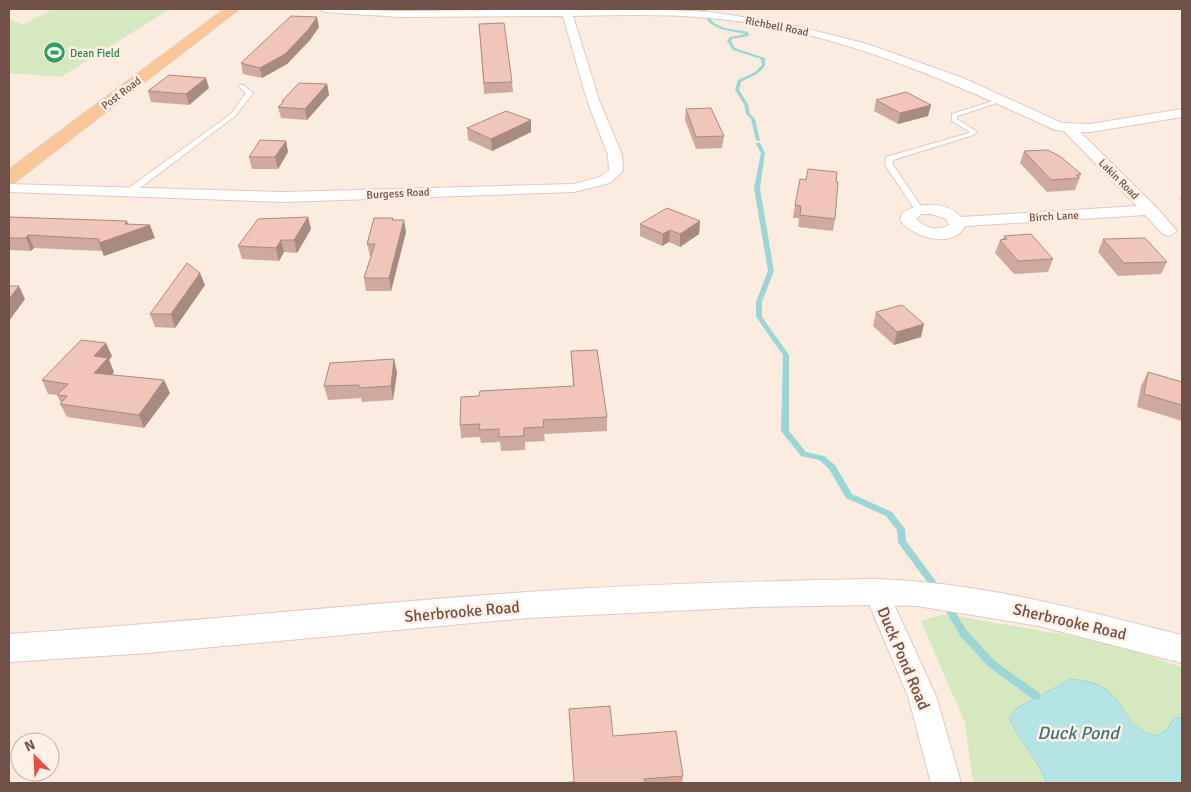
<svg xmlns="http://www.w3.org/2000/svg" width="1191" height="792" font-family="Signika,sans-serif">
  <style>
    .green { fill: #d6e8be }
    .water { fill: #b4e4e4; stroke: #9bd6d6 }
    .lines { fill: none; stroke-linecap: round; stroke-linejoin: round }
    .stream { fill: #9bd6d6; fill-rule: evenodd }
    .service-casing { stroke: #e1c9bf; stroke-width: 2 }
    .minor-casing { stroke: #e1c9bf; stroke-width: 2 }
    .tertiary-casing { stroke: #e1c9bf; stroke-width: 2 }
    .primary-casing { stroke: #d7cecb; stroke-width: 1 }
    .service { fill: #fff; fill-rule: evenodd }
    .minor { fill: #fff; fill-rule: evenodd }
    .tertiary { fill: #fff; fill-rule: evenodd }
    .primary { fill: #fac697; fill-rule: evenodd }
    .wall { fill: #cfa99d }
    .shaded-wall { fill: #a98a80 }
    .building { fill: #f1c5b7; stroke: #a98a80 }
    .labels { text-anchor: middle; stroke-width: 5; stroke-linejoin: round; paint-order: stroke }
    .far-street-label { font-size: 11px; fill: #715047; stroke: #fff0e5 }
    .far-leisure-label { font-size: 11px; fill: #27864d; stroke: #fff0e5; text-anchor: start }
    .near-street-label { font-size: 16px; fill: #715047; stroke: #fff0e5 }
    .near-water-label { font-size: 18px; font-style: italic; fill: #3c7777; stroke: #fff0e5 }
  </style>
  <rect width="100%" height="100%" fill="#fcecdf"/>
  <g class="green">
    <polygon points="53,9 170,9 61,77 9,73 9,19 23,25"/>
    <path d="M 945,614 L 1106,642 L 1182,667 L 1182,718 L 1174,718 L 1167,730 L 1154,736 C 1136,730 1126,718 1118,700 L 1071,679 L 1017,708 L 1009,718 C 1020,742 1038,760 1047,783 L 973,783 L 965,723 L 921,621 Z"/>
  </g>
  <path class="water" d="M 1071,679 C 1083,681 1098,682 1108,691 C 1129,708 1123,726 1155,736 L 1167,730 L 1174,718 L 1182,718 L 1182,783 L 1047,783 C 1038,760 1020,741 1009,718 L 1017,708 Z"/>
  <g class="lines">
    <g class="stream">
      <path d="M 698,9 L 703,9 L 706,10 C 708,14 709,18 712,21 C 721,30 737,29 748,32 L 749,36 L 732,39 L 731,41 L 735,48 L 765,58 L 765,66 L 757,74 L 741,82 L 739,90 L 748,104 L 750,114 L 755,119 L 760,140 L 760,141 L 756,140 L 751,119 L 746,114 L 744,104 L 735,90 L 738,80 L 755,72 L 762,65 L 761,59 L 733,50 L 727,41 L 730,37 L 745,34 C 729,30 709,31 703,12 Z"/>
      <polygon points="756,143 760,143 765,153 760,188 774,271 762,302 762,317 789,355 789,431 806,452 824,456 835,465 852,494 892,512 905,529 906,541 940,587 941,589 940,591 937,592 934,591 899,544 898,542 897,530 886,516 846,498 829,469 819,460 801,456 781,431 783,355 756,317 756,302 768,271 754,188 761,153 756,144"/>
      <polygon points="946,601 949,602 967,631 995,661 1039,693 1041,696 1039,699 1036,700 1033,699 989,667 961,637 942,605 943,602"/>
    </g>
    <defs>
      <g id="service">
        <polygon points="239,85 243,85 253,93 235,116 132,194 126,194 126,190 231,114 246,93 239,87"/>
        <polygon points="1000,99 1005,100 957,116 957,119 976,131 977,132 973,135 893,160 893,165 923,209 922,211 916,211 885,165 886,157 969,133 970,132 952,121 952,114"/>
      </g>
      <g id="minor">
        <path d="M 319,9 L 400,11 L 644,9 L 711,12 L 792,25 L 867,44 L 963,78 L 1062,123 L 1090,124 L 1182,109 L 1182,117 L 1090,132 L 1080,132 L 1156,207 L 1177,231 L 1169,236 L 1163,234 L 1145,215 L 965,226 C 953,250 912,237 900,220 L 902,213 C 919,202 947,201 961,217 L 1137,206 L 1064,131 L 1055,130 C 945,79 833,29 710,18 C 665,14 619,15 573,16 L 599,100 L 622,155 L 623,171 L 610,183 L 574,192 L 284,202 L 9,192 L 9,184 L 284,192 L 574,184 L 600,177 L 609,170 L 608,155 L 587,100 L 563,16 L 400,17 L 324,12 ZM 921,214 L 932,214 L 946,219 L 949,225 C 938,232 925,228 916,219 Z"/>
        <polygon points="876,582 885,585 936,696 961,783 931,783 908,696 864,592 867,585"/>
      </g>
      <path id="tertiary" d="M 876,579 C 980,582 1081,610 1182,635 L 1182,663 L 1039,626 L 917,606 L 876,605 L 754,607 L 527,618 L 148,653 L 9,662 L 9,634 C 182,623 354,604 527,592 C 643,584 760,581 876,579 Z"/>
      <polygon id="primary" points="224,9 240,9 16,182 9,184 9,169"/>
    </defs>
    <use href="#service" class="service-casing"/>
    <use href="#minor" class="minor-casing"/>
    <use href="#tertiary" class="tertiary-casing"/>
    <use href="#primary" class="primary-casing"/>
    <use href="#service" class="service"/>
    <use href="#minor" class="minor"/>
    <use href="#tertiary" class="tertiary"/>
    <use href="#primary" class="primary"/>
  </g>
  <g class="wall">
    <polygon points="479,24 512,82 513,92 484,94"/>
    <polygon points="319,27 310,40 287,64 262,78 243,74 241,63"/>
    <polygon points="327,84 329,95 307,120 281,118 278,107 282,103 282,101"/>
    <polygon points="209,88 189,105 151,102 148,91"/>
    <polygon points="876,100 931,105 928,116 898,124 874,111"/>
    <polygon points="686,109 724,136 722,148 696,149 685,120"/>
    <polygon points="531,120 531,132 492,151 468,140 467,128"/>
    <polygon points="286,141 288,152 278,169 252,169 249,157"/>
    <polygon points="1024,151 1081,174 1075,190 1047,192 1020,163"/>
    <polygon points="836,182 835,219 833,231 798,227 799,218 793,218 795,205"/>
    <polygon points="1182,195 1182,202 1180,199"/>
    <polygon points="9,217 128,224 155,238 104,256 102,251 34,248 31,251 9,250"/>
    <polygon points="308,217 311,229 297,253 284,252 279,261 242,259 238,246"/>
    <polygon points="393,218 393,220 406,232 391,291 366,291 364,278 371,256 370,256 367,244"/>
    <polygon points="700,221 699,234 680,247 669,242 662,246 640,236 640,224"/>
    <polygon points="1004,236 1053,259 1048,272 1014,274 995,253 1000,240 1003,240"/>
    <polygon points="1103,239 1167,262 1161,274 1118,276 1098,252"/>
    <polygon points="205,285 175,328 155,327 150,314"/>
    <polygon points="876,312 921,337 894,345 873,326"/>
    <polygon points="571,351 607,417 607,431 544,434 545,441 525,442 525,450 501,451 500,442 481,443 480,437 461,438 460,425 479,396 573,386"/>
    <polygon points="112,356 109,360 114,372 111,375 170,393 144,428 67,417 60,404 61,403 57,395 48,394 42,380"/>
    <polygon points="394,359 397,373 393,400 362,402 361,398 328,400 324,386"/>
    <polygon points="1148,372 1182,382 1182,421 1137,407 1141,386"/>
    <polygon points="613,736 683,776 682,783 557,783 573,782"/>
  </g>
  <g class="shaded-wall">
    <polygon points="317,17 319,27 310,40 287,64 262,78 260,68"/>
    <polygon points="206,78 209,88 189,105 186,94"/>
    <polygon points="327,84 329,95 307,120 305,109"/>
    <polygon points="931,105 928,116 898,124 900,113"/>
    <polygon points="531,120 531,132 492,151 491,139"/>
    <polygon points="286,141 288,152 278,169 275,157"/>
    <polygon points="308,217 311,229 297,253 294,240"/>
    <polygon points="404,220 406,232 391,291 389,278"/>
    <polygon points="127,221 131,232 150,225 155,238 104,256 99,243"/>
    <polygon points="700,221 699,234 680,247 680,234"/>
    <polygon points="670,230 669,242 662,246 663,234"/>
    <polygon points="28,235 34,248 31,251 26,238"/>
    <polygon points="281,240 284,252 279,261 276,248"/>
    <polygon points="200,273 205,285 175,328 171,314"/>
    <polygon points="19,286 25,299 9,321 9,299"/>
    <polygon points="924,324 921,337 894,345 897,332"/>
    <polygon points="106,343 112,356 109,360 114,372 101,387 94,373 94,356"/>
    <polygon points="394,359 397,373 393,400 391,386"/>
    <polygon points="164,380 170,393 144,428 139,415"/>
  </g>
  <g class="building">
    <polygon points="291,16 317,17 308,30 285,54 260,68 241,63"/>
    <polygon points="504,23 512,82 484,83 479,24"/>
    <polygon points="169,75 206,78 186,94 148,91"/>
    <polygon points="299,83 327,84 305,109 278,107 284,101 282,101"/>
    <polygon points="906,92 931,105 900,113 876,100"/>
    <polygon points="711,108 724,136 696,137 686,109"/>
    <polygon points="506,111 531,120 491,139 467,128"/>
    <polygon points="260,140 286,141 275,157 249,157"/>
    <polygon points="1048,150 1061,157 1081,174 1076,175 1079,178 1051,180 1024,151"/>
    <polygon points="808,169 837,172 836,182 838,182 835,219 800,215 801,206 795,205 800,179 806,180"/>
    <polygon points="667,208 700,221 680,234 670,230 663,234 640,224"/>
    <polygon points="9,217 127,221 125,224 150,225 99,243 99,239 28,235 26,238 9,238"/>
    <polygon points="308,217 294,240 281,240 276,248 238,246 258,219"/>
    <polygon points="374,218 393,218 392,220 404,220 389,278 364,278 375,244 367,244"/>
    <polygon points="1031,234 1053,259 1018,261 1000,240 1007,239 1004,236"/>
    <polygon points="1145,238 1167,262 1124,263 1103,239"/>
    <polygon points="187,263 200,273 171,314 150,314"/>
    <polygon points="9,286 19,286 9,299"/>
    <polygon points="902,305 924,324 897,332 876,312"/>
    <polygon points="81,340 106,343 94,356 108,358 94,373 164,380 139,415 60,404 67,396 57,395 68,384 42,380"/>
    <polygon points="597,350 607,417 543,420 544,427 524,428 524,436 499,437 499,429 479,430 480,424 460,425 461,397 479,396 480,391 574,386 571,351"/>
    <polygon points="394,359 391,386 359,388 359,385 324,386 330,363"/>
    <polygon points="1148,372 1182,382 1182,405 1144,394"/>
    <polygon points="610,706 613,736 676,731 683,776 644,779 645,783 557,783 574,782 569,709"/>
  </g>
  <defs>
    <symbol id="stadium-disc" viewBox="-11 -11 22 22"><circle r="9.5" fill="#2e9e5b" stroke="#fff0e5"/><path d="M0-5a6.5 5 0 1 0 0 10a6.5 5 0 1 0 0-10ZM-3.5-1.8h7v3.6h-7Z" fill="#fff"/></symbol>
  </defs>
  <g fill-rule="evenodd">
    <use href="#stadium-disc" x="42" y="40" width="25" height="25"/>
  </g>
  <g class="labels">
    <g class="far-street-label">
      <text transform="translate(777 26) rotate(11)" y="4">Richbell Road</text>
      <text transform="translate(121 93) rotate(-37)" y="4">Post Road</text>
      <text transform="translate(1119 179) rotate(45)" y="4">Lakin Road</text>
      <text transform="translate(398 193) rotate(-3)" y="4">Burgess Road</text>
      <text transform="translate(1054 216) rotate(-3)" y="4">Birch Lane</text>
    </g>
    <g class="far-leisure-label">
      <text x="70" y="57">Dean Field</text>
    </g>
    <g class="near-street-label">
      <text transform="translate(462 611) rotate(-5)" y="6">Sherbrooke Road</text>
      <text transform="translate(1070 621) rotate(13)" y="6">Sherbrooke Road</text>
      <text transform="translate(904 658) rotate(67)" y="6">Duck Pond Road</text>
    </g>
    <g class="near-water-label">
      <text x="1078" y="739">Duck Pond</text>
    </g>
  </g>
  <rect width="1191" height="792" fill="none" stroke="#715047" stroke-width="20"/>
  <g transform="translate(35 757) rotate(336)"><circle r="24" fill="#fff0e5" stroke="#c6b0a6"/>
  <path d="M0-4L9 19L0 12L-9 19Z" fill="#e54f44"/>
  <text y="-8" font-size="14" font-weight="bold" text-anchor="middle" fill="#715047">N</text>
  </g>
</svg>
